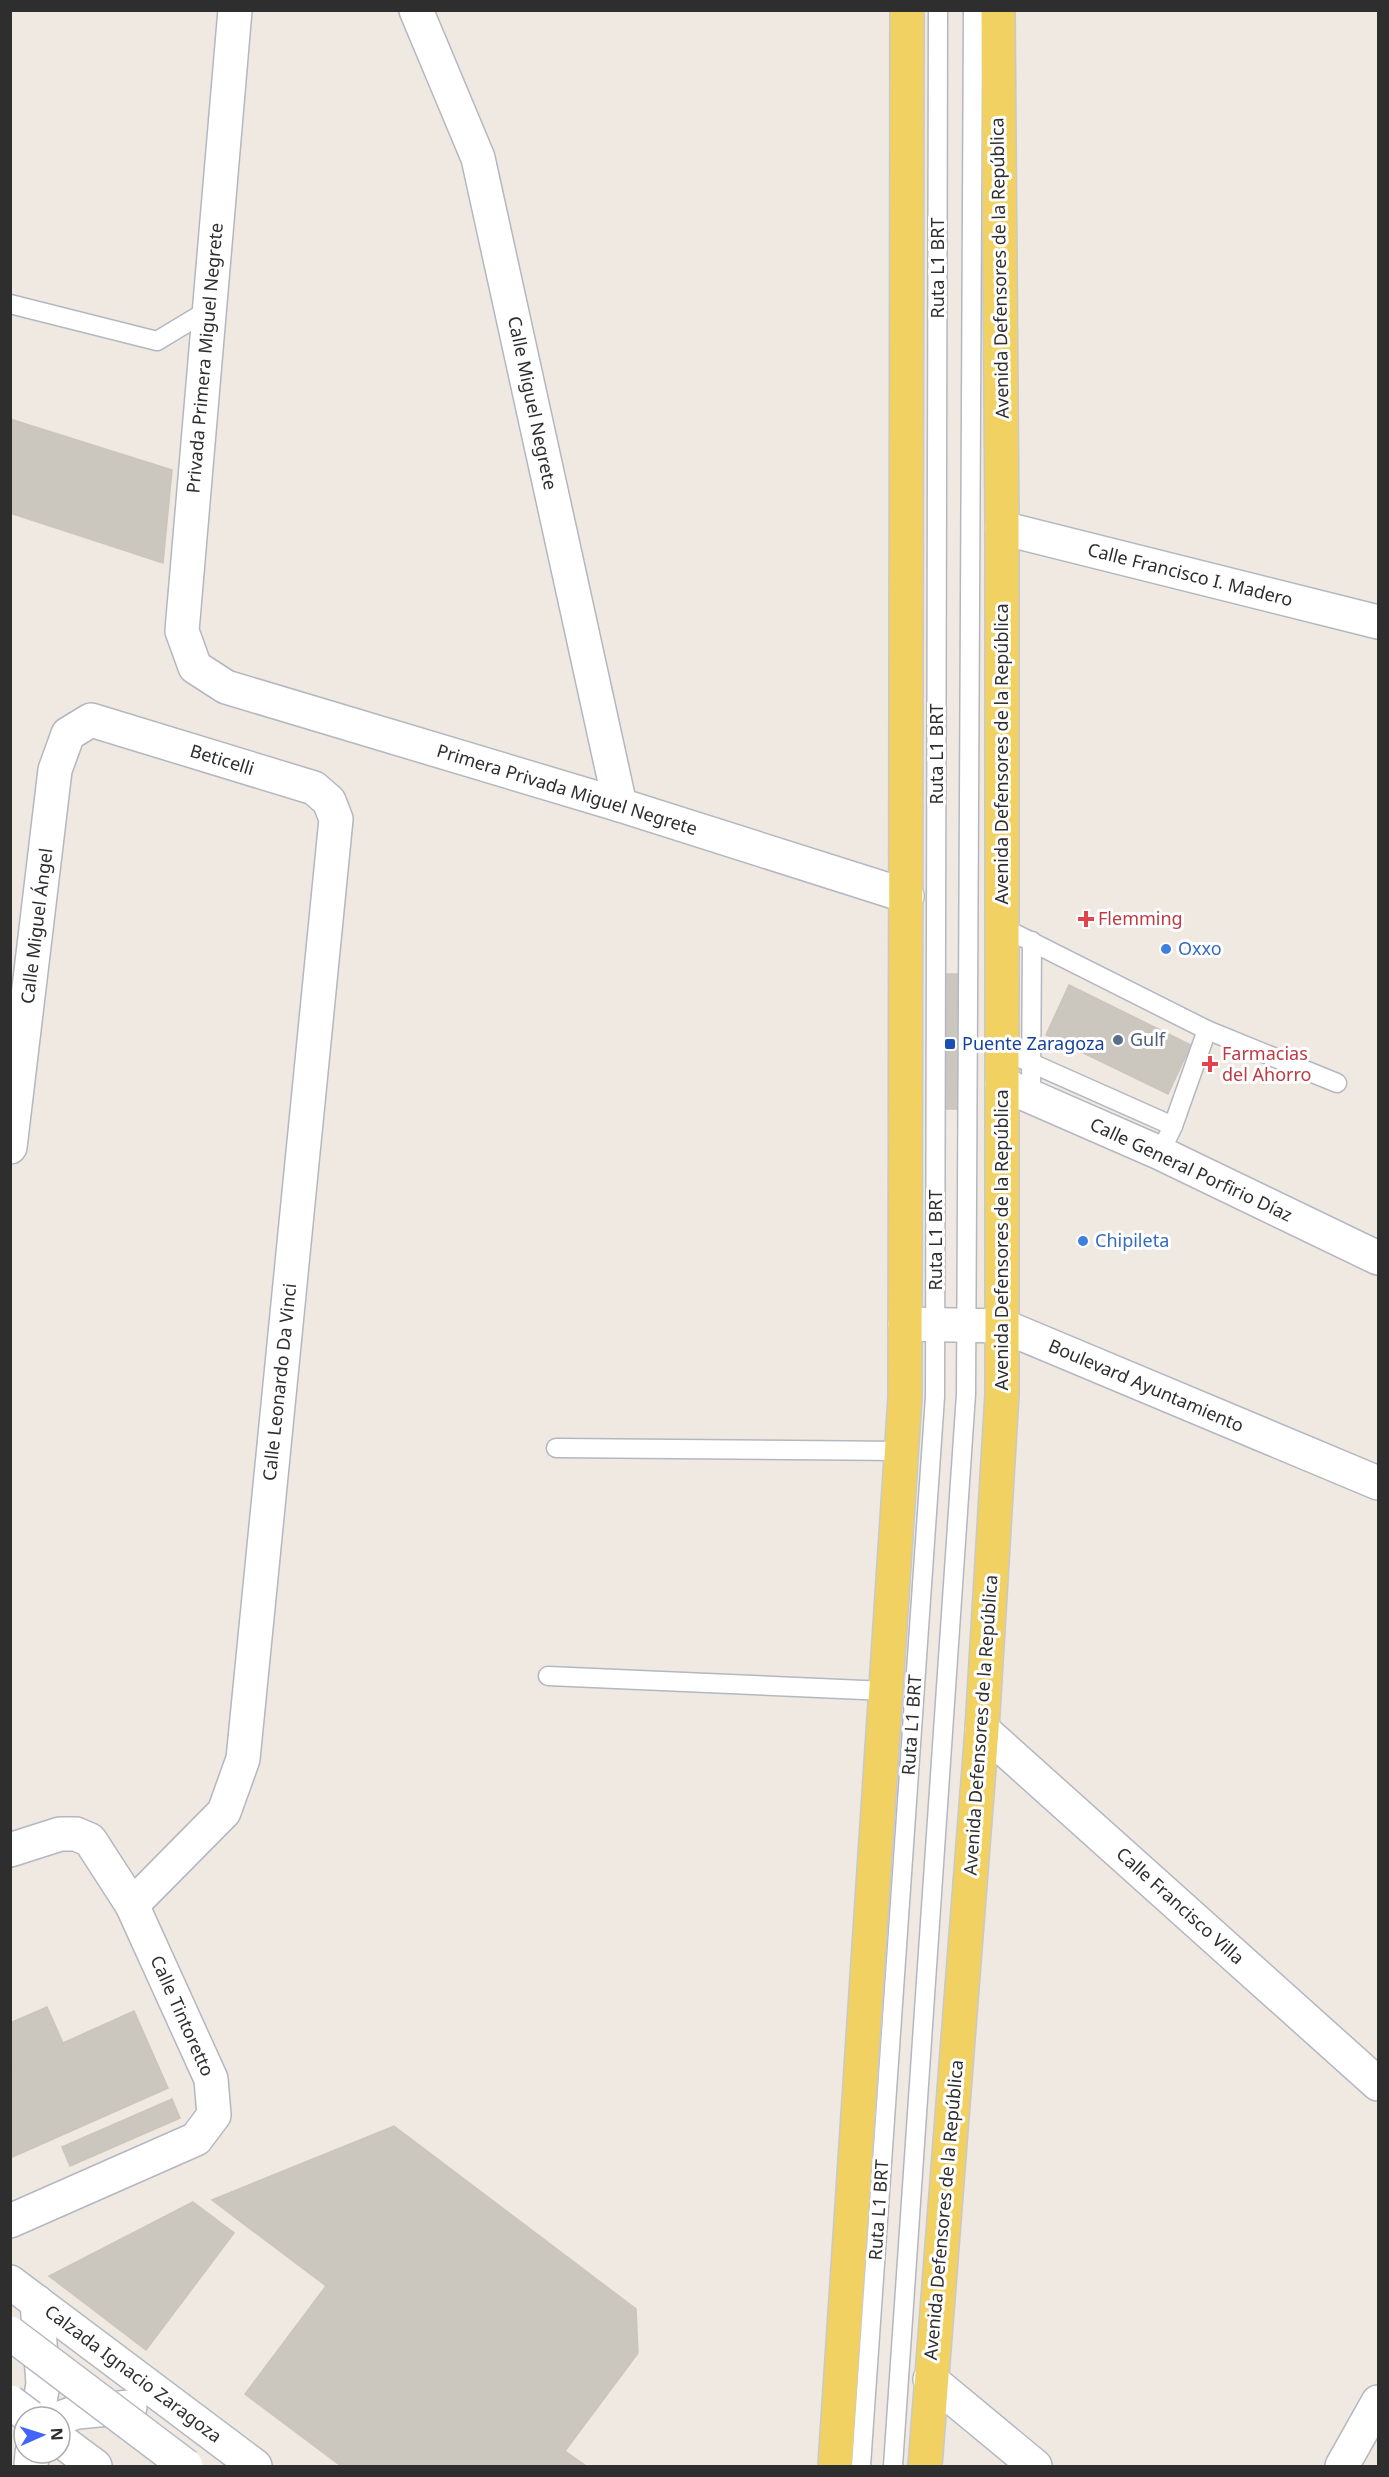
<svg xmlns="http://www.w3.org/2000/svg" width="1389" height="2477" font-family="'Noto Sans',sans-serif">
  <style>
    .building { fill: #cbc7bf; stroke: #cbc5ba; stroke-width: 1.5 }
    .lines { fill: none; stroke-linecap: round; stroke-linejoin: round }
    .service-casing { stroke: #b4b7c1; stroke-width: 21 }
    .minor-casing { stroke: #b4b7c1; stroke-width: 36 }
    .secondary-casing { stroke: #b4b7c1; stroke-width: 36 }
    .primary-casing { stroke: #c9c9c9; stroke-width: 36 }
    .service { stroke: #fff; stroke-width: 18 }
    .minor { stroke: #fff; stroke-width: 33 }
    .secondary { stroke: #fff; stroke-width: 33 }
    .primary { stroke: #f2d163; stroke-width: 33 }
    .secondary-bridge-casing { stroke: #b4b7c1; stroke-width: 36; stroke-linecap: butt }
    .secondary-bridge { stroke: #fff; stroke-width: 33 }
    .health-dot { fill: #e0444e; stroke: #fff; stroke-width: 2 }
    .shop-dot { fill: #3f7fe0; stroke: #fff; stroke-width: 2 }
    .service-dot { fill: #5c6f8a; stroke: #fff; stroke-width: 2 }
    .transit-dot { fill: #1a4fb4; stroke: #fff; stroke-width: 2 }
    .labels { text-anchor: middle; stroke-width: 6; stroke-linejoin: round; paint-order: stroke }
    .street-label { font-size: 18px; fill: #2e2e2e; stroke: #fff }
    .health-label { font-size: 18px; fill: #be3a42; stroke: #fff; text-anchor: start }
    .shop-label { font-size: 18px; fill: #366cbe; stroke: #fff; text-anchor: start }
    .service-label { font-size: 18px; fill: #4e5e75; stroke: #fff; text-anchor: start }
    .transit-label { font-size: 18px; fill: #164399; stroke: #fff; text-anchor: start }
  </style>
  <rect width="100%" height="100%" fill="#efe9e1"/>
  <g class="building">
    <polygon points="10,419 172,470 163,563 10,513"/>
    <rect x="942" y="974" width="22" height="135"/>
    <polygon points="1069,985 1191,1045 1168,1094 1046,1035"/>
    <polygon points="47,2007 63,2043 134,2011 168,2088 10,2158 10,2074 12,2073 10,2023"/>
    <polygon points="172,2099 180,2118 70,2166 62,2147"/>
    <polygon points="394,2126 636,2309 638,2353 565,2451 586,2466 341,2466 245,2394 326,2286 212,2200"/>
    <polygon points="193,2202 234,2233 146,2350 49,2276"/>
  </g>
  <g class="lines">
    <defs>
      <g id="service">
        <polyline points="10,304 157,341 210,309"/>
        <polyline points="1002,927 1207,1030 1173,1126 1160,1153"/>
        <polyline points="1207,1030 1337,1083"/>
        <polyline points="1002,1050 1173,1126"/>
        <polyline points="1031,1096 1032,941"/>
        <polyline points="556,1448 902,1451"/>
        <polyline points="548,1676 886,1691"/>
        <polyline points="861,2466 935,1397 938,10"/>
        <polyline points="893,2466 966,1394 973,10"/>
      </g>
      <g id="minor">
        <polyline points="235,10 182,631 195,667 226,687 620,805 907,896"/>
        <polyline points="416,10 478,158 620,805"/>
        <polyline points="1002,528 1378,622"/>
        <polyline points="1002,1084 1160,1153 1378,1258"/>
        <polyline points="10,1147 55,770 68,734 91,720 314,788 329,801 336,819 243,1759 224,1812 132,1905"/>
        <polyline points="905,1324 1003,1326 1378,1483"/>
        <polyline points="982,1729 1378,2084"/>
        <polyline points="10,1850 60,1834 76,1834 90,1840 132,1905 211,2079 214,2115 196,2139 10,2221"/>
        <polyline points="930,2379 1035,2466"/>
        <polyline points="1342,2466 1378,2402"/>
      </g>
      <g id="secondary">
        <polyline points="10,2282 255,2466"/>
        <polyline points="30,2417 40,2401 43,2384 37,2302"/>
        <polyline points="60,2418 77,2412 130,2407"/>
        <polyline points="60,2440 95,2466"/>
        <polyline points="31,2466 32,2453"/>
      </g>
      <g id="primary">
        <polyline points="835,2466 905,1397 907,10"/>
        <polyline points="925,2466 982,1729 1002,1394 1002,528 998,10"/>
      </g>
    </defs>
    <use href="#service" class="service-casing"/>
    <use href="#minor" class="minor-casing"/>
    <use href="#secondary" class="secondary-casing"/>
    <use href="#primary" class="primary-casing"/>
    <use href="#service" class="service"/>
    <use href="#minor" class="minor"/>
    <use href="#secondary" class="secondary"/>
    <use href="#primary" class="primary"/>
    <defs>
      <g id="secondary-bridge">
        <polyline points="10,2333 186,2466"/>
        <polyline points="10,2402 30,2417"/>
      </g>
    </defs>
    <use href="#secondary-bridge" class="secondary-bridge-casing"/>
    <use href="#secondary-bridge" class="secondary-bridge"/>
  </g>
  <g class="health-dot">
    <path d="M1083 910h6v6h6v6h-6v6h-6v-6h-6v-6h6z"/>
    <path d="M1207 1055h6v6h6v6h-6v6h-6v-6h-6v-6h6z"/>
  </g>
  <g class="shop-dot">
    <circle cx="1166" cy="949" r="6"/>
    <circle cx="1083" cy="1241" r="6"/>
  </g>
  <circle class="service-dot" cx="1118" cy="1040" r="6"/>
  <rect class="transit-dot" x="944" y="1038" width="12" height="12" rx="3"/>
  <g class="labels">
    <g class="street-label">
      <text transform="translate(938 268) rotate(-90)" y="6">Ruta L1 BRT</text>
      <text transform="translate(1000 268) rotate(-91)" y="6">Avenida Defensores de la República</text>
      <text transform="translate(205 358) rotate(-85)" y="6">Privada Primera Miguel Negrete</text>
      <text transform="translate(532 403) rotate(78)" y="6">Calle Miguel Negrete</text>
      <text transform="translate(1190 575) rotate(14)" y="6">Calle Francisco I. Madero</text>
      <text transform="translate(937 754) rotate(-90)" y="6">Ruta L1 BRT</text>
      <text transform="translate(1002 754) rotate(-90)" y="6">Avenida Defensores de la República</text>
      <text transform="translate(222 760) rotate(17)" y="6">Beticelli</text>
      <text transform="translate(567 790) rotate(17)" y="6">Primera Privada Miguel Negrete</text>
      <text transform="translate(37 926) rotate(-83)" y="6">Calle Miguel Ángel</text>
      <text transform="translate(1191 1170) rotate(25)" y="6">Calle General Porfirio Díaz</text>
      <text transform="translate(936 1240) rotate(-90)" y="6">Ruta L1 BRT</text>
      <text transform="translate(1002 1240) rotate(-90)" y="6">Avenida Defensores de la República</text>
      <text transform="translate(280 1382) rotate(-84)" y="6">Calle Leonardo Da Vinci</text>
      <text transform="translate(1146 1386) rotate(23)" y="6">Boulevard Ayuntamiento</text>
      <text transform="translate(912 1725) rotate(-86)" y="6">Ruta L1 BRT</text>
      <text transform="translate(981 1725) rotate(-86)" y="6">Avenida Defensores de la República</text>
      <text transform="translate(1180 1906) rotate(42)" y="6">Calle Francisco Villa</text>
      <text transform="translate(182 2016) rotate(66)" y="6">Calle Tintoretto</text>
      <text transform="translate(879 2210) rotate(-86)" y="6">Ruta L1 BRT</text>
      <text transform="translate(944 2210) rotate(-85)" y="6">Avenida Defensores de la República</text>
      <text transform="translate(133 2374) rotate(37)" y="6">Calzada Ignacio Zaragoza</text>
    </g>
    <g class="health-label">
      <text x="1098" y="925">Flemming</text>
      <text x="1222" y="1060">Farmacias<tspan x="1222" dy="21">del Ahorro</tspan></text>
    </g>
    <g class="shop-label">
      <text x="1178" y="955">Oxxo</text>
      <text x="1095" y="1247">Chipileta</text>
    </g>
    <g class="service-label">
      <text x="1130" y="1046">Gulf</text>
    </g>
    <g class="transit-label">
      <text x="962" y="1050">Puente Zaragoza</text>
    </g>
  </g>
  <rect width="1389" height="2477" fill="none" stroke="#2e2e2e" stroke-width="24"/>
  <g transform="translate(42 2435) rotate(87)"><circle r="28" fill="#ffffff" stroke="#ababab" stroke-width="1.5"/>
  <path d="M0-4.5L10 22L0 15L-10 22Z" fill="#4264fb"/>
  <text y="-9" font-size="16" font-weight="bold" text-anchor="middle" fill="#2e2e2e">N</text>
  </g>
</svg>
